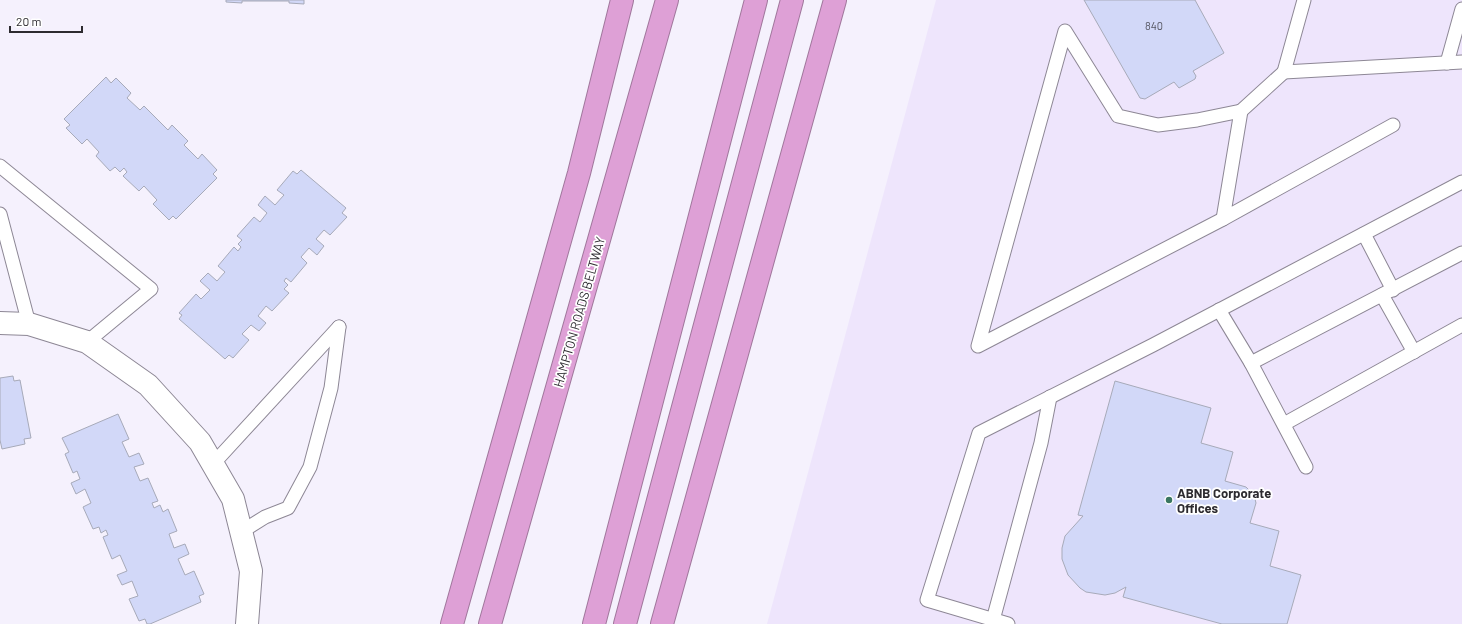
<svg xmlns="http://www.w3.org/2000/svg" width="1462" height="624" font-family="Barlow,sans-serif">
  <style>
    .built { fill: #eee5fc }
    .building { fill: #d2d8f8; stroke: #a7aab9 }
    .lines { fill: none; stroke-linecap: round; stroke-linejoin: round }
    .lane-casing { stroke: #8d8795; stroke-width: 15 }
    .street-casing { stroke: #8d8795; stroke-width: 24 }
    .highway-casing { stroke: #a0779c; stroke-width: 24 }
    .lane { stroke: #fff; stroke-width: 13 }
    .street { stroke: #fff; stroke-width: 22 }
    .highway { stroke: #dea0d6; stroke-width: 22 }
    .poi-dot { fill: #3a7661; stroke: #fff; stroke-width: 1.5 }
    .labels { text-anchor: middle; stroke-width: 3.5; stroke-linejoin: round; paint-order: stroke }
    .number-label { font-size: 11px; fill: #565662 }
    .street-label { font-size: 13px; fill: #2d2b30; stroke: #fff }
    .poi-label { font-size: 13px; font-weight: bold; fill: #2d2b30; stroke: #fff; text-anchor: start }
  </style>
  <rect width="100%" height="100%" fill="#f5f1fd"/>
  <polygon class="built" points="936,0 1462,0 1462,624 767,624"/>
  <g class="building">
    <polygon points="226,0 304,0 304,4 289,3 289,1 242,1 242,3 226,2"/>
    <polygon points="1084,0 1195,0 1224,53 1193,71 1196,76 1195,79 1179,88 1174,82 1145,99 1140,98"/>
    <polygon points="106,77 111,83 116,78 131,93 127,98 140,110 144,106 168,130 172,125 188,141 184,145 198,159 202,154 217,170 213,174 217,178 176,219 173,216 169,220 153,204 157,200 144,186 139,191 123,176 127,172 124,168 120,172 115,167 110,171 96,156 99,152 87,139 82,144 66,128 70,125 64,119"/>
    <polygon points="301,170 346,208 342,213 347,217 330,235 324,230 316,239 324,246 317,255 309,248 301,257 307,263 291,282 286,278 284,281 288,285 284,289 289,293 272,311 266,306 258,316 266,323 259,331 251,325 242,334 249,340 233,358 229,355 225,359 179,319 182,315 179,313 196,294 201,299 210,290 200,281 208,273 217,281 225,272 218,266 234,247 238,251 241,247 238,244 242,240 237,236 254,217 260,222 267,213 258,205 265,196 275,205 284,195 277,190 293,171 297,174"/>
    <polygon points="13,376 14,381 20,380 31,438 24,439 25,444 2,449 0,440 0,378"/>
    <polygon points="1115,381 1211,408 1201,443 1233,452 1225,481 1246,487 1254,495 1256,503 1250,523 1279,531 1270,566 1301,575 1287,624 1222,624 1123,597 1126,587 1115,593 1105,595 1086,592 1080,588 1068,575 1062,559 1062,548 1065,536 1083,516 1078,515"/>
    <polygon points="118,414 129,439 122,442 129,457 139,453 144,464 134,467 140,481 148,478 158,501 152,503 154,508 160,505 163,512 168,509 177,531 169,534 174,548 185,544 189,554 178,559 185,575 194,571 204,594 199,596 201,602 150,624 147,624 145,619 139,621 129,599 138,596 132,581 122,585 117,575 127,571 120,555 112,559 103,537 108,535 106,530 101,533 99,527 93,529 83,507 91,503 85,489 76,494 71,483 80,479 77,471 73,473 65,454 69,452 62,438"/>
  </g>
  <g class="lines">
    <defs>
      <g id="lane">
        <polyline points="1304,0 1284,72 1462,62"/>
        <polyline points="1447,63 1462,9"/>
        <polyline points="1284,72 1241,111 1223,219 1393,125"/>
        <polyline points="0,166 151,289 87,342"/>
        <polyline points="0,214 29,324"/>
        <polyline points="1223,219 978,346 1065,31 1118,116 1158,125 1197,120 1241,111"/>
        <polyline points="1364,234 1393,290"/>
        <polyline points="1382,295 1414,352"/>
        <polyline points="1219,310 1251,363 1462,253"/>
        <polyline points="1251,363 1306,467"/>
        <polyline points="1284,424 1462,325"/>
        <polyline points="213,464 339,327"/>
        <polyline points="241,532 265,517 288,508 310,467 331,388 339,327"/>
        <polyline points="993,620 1041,443 1050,397"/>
        <polyline points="1008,624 927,600 979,433 1153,345 1462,182"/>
      </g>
      <polyline id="street" points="0,323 29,324 87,342 148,385 200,442 233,499 251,571 247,624"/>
      <g id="highway">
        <polyline points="452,624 579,173 622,0"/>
        <polyline points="490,624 667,0"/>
        <polyline points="594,624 756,0"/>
        <polyline points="625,624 792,0"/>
        <polyline points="662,624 835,0"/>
      </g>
    </defs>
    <use href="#lane" class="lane-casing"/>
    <use href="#street" class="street-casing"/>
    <use href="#highway" class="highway-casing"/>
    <use href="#lane" class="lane"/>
    <use href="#street" class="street"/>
    <use href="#highway" class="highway"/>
  </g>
  <circle class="poi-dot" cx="1169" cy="500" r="4"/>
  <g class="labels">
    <g class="number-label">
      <text x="1154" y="30">840</text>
    </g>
    <g class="street-label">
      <text transform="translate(579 312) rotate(-74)" y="5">HAMPTON ROADS BELTWAY</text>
    </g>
    <g class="poi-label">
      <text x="1177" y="498">ABNB Corporate<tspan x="1177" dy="15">Offices</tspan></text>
    </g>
  </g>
  <path d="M10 26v6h72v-6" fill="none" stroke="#2d2b30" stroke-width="2"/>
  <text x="16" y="26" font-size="12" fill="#2d2b30" stroke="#ffffff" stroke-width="3" paint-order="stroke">20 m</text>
</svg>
